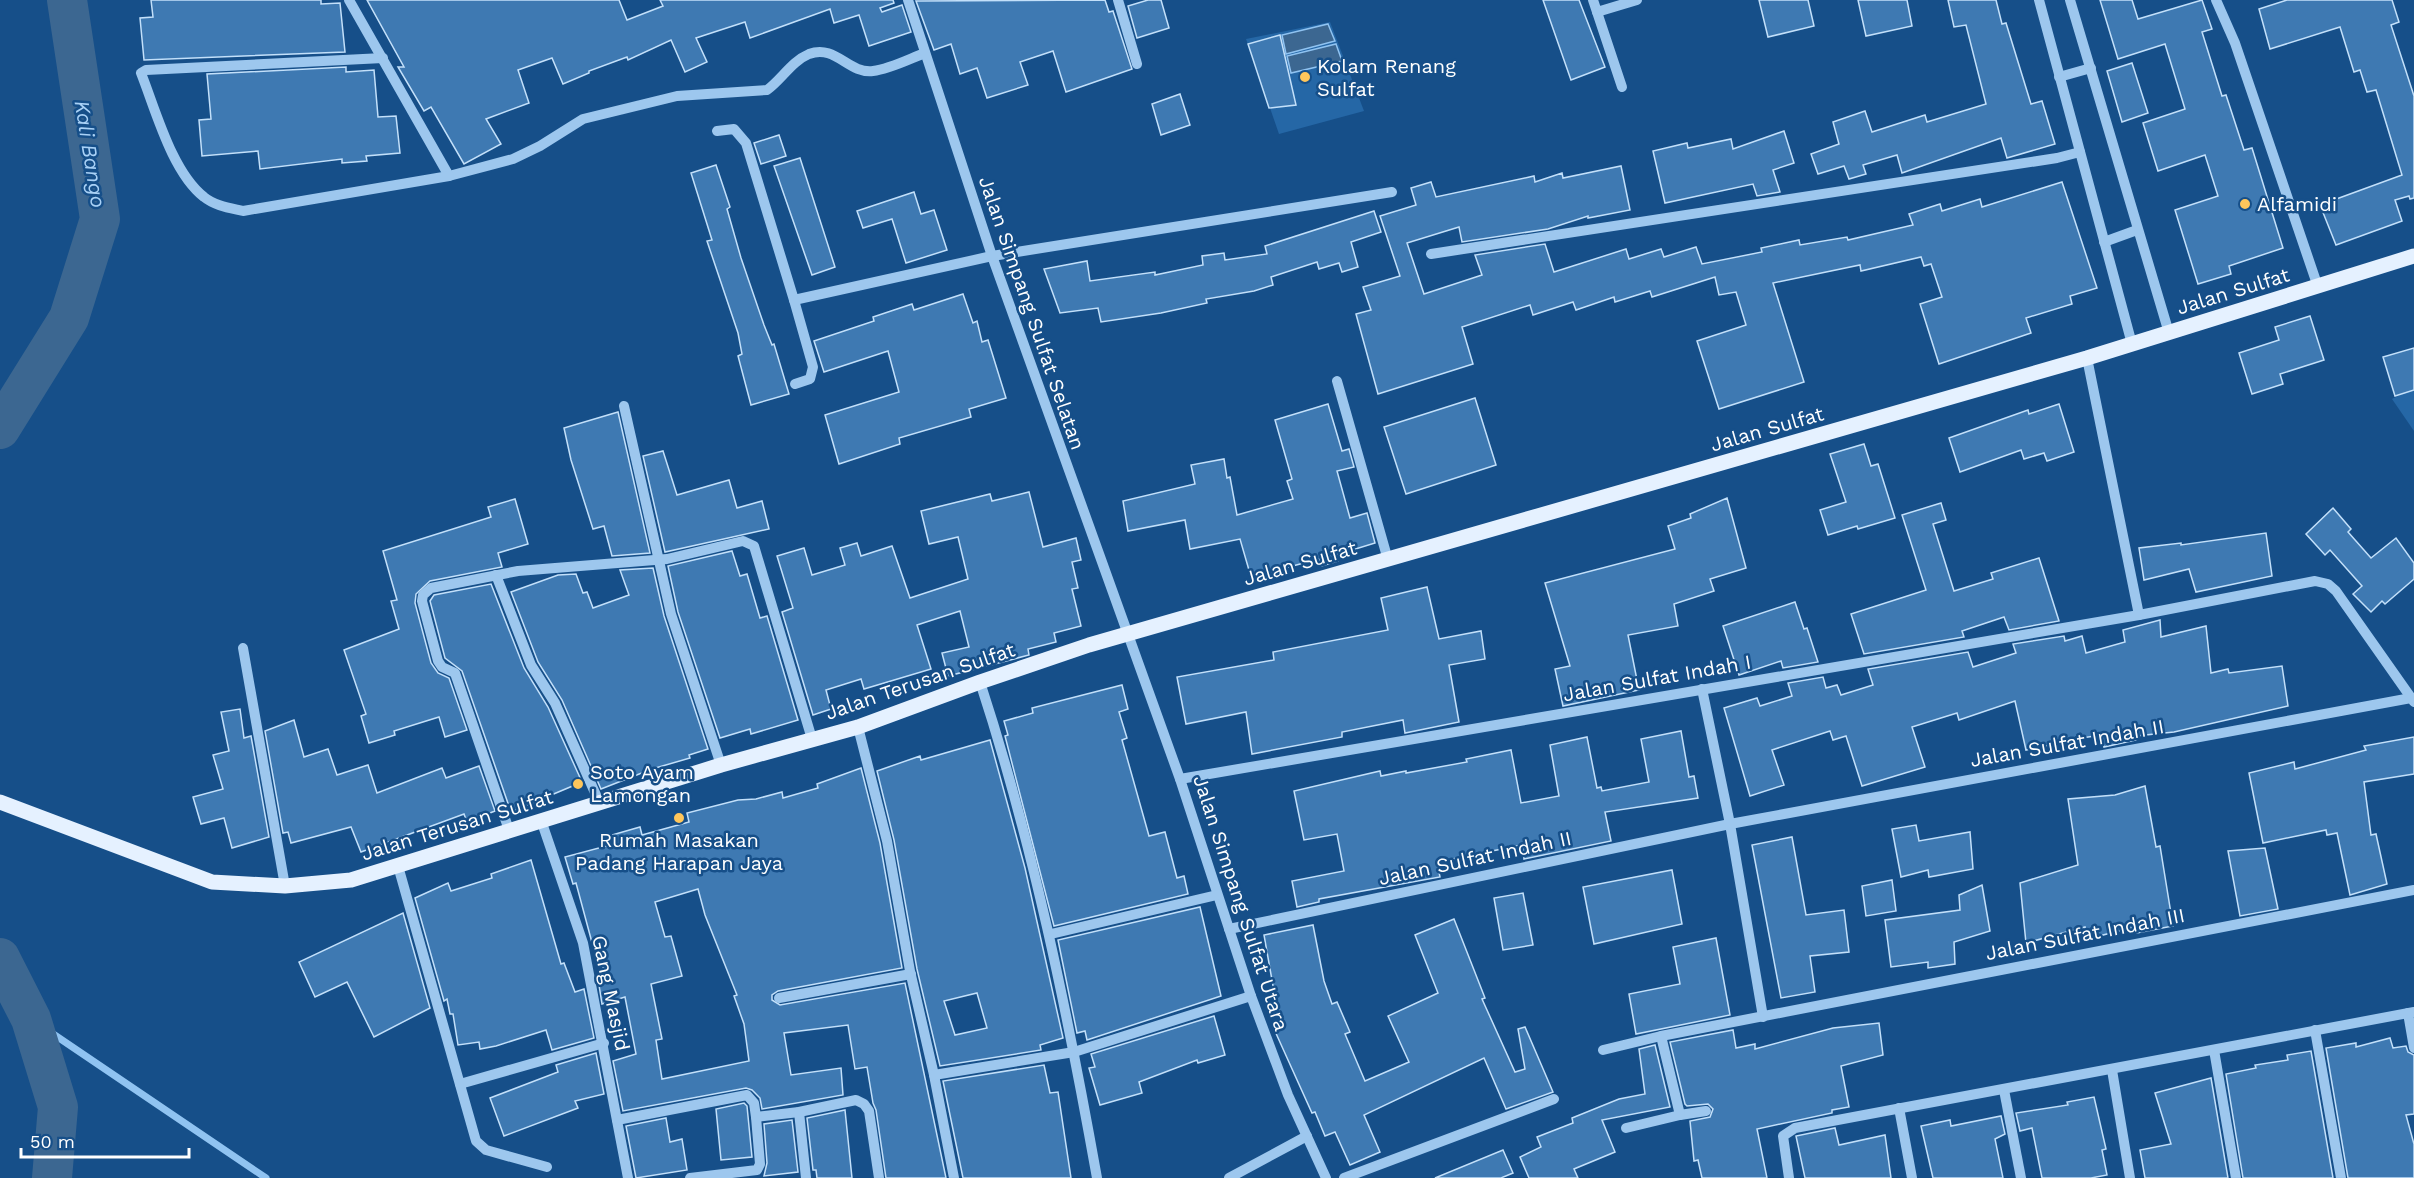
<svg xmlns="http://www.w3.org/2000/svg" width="2414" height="1178" font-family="'Work Sans',sans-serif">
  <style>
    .green { fill: #2567a6 }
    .water { fill: #3c6791; stroke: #90c3f1; stroke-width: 1.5 }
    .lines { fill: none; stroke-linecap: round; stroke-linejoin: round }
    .stream { stroke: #90c3f1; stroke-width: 7 }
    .river { stroke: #3c6791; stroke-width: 40 }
    .building { fill: #3e79b2; stroke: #c3e0fa; stroke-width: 1.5; fill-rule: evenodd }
    .minor { stroke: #9dc7ee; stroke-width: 10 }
    .major { stroke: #e5f1ff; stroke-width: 15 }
    .poi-dot { fill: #ffc65b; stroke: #164f89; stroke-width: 2 }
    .labels { text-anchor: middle; stroke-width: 5; stroke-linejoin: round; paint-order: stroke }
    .poi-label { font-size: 20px; fill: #fff; stroke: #164f89; text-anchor: start }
    .street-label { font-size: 20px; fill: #fff; stroke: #164f89 }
    .water-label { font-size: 21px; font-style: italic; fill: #a9d1f6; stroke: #164f89 }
  </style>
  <rect width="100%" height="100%" fill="#164f89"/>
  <g class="green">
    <polygon points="1330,22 1364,111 1279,134 1246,39"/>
    <polygon points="2414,388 2414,431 2392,399"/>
  </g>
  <g class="water">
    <polygon points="1328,24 1335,41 1286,54 1282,35"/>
    <polygon points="1336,44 1342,61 1291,73 1287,56"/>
  </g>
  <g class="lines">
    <polyline class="stream" points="31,1019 266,1178"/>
    <g class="river">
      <polyline points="0,429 69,318 100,219 67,0"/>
      <polyline points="0,958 31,1019 58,1107 52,1178"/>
    </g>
  </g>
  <g class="building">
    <polygon points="151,0 321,0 321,4 340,3 345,52 144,60 140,18 153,17"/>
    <polygon points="367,0 619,0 627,20 663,6 660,0 893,0 894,3 880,8 882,12 902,5 911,32 869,46 859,15 834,23 830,9 750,38 745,22 696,38 707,62 685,72 671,40 628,60 627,57 589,71 589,73 563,84 552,58 518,70 529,103 486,119 501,144 464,164 431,107 424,111 398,67 404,67"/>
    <polygon points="1105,0 1109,12 1113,11 1132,69 1066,92 1053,51 1020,62 1028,85 987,98 977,68 960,74 951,44 934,50 916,1"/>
    <polygon points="1148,0 1161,0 1169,28 1137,38 1128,6"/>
    <polygon points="1543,0 1579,0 1605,67 1571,80"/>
    <polygon points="1759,0 1808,0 1814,26 1768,37"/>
    <polygon points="1858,0 1907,0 1912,26 1866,36"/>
    <polygon points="1948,0 1996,0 2002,24 2006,23 2031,104 2042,101 2055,144 2007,158 2001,138 1902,173 1897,155 1863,165 1866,174 1849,179 1844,166 1818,174 1811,154 1839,144 1833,122 1865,111 1872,132 1925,115 1927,122 1986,104 1966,25 1954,27"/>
    <polygon points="2100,0 2132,0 2138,19 2202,0 2212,29 2202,32 2222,96 2226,95 2244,150 2252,148 2283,248 2229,266 2231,274 2198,284 2175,210 2218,196 2205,155 2158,171 2143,123 2185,109 2165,44 2118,59"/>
    <polygon points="2287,0 2392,0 2399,22 2391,25 2414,96 2414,198 2410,199 2409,196 2395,200 2402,221 2336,245 2320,205 2402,175 2376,90 2367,92 2360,70 2354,72 2340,27 2270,49 2259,9"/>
    <polygon points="1280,35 1296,105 1269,108 1248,44"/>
    <polygon points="2132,63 2148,113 2122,122 2107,71"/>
    <polygon points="346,67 346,72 374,70 378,117 396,116 400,153 366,156 367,161 342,163 342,159 260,169 258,151 202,156 199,120 211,119 207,74"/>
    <polygon points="1180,94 1190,125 1161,135 1152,104"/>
    <polygon points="1784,131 1794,163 1773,170 1780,192 1757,196 1753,184 1665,203 1653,151 1687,143 1688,148 1731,139 1733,149"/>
    <polygon points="779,135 786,156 761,164 754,143"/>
    <polygon points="800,158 835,267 812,275 774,166"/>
    <polygon points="716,165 730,207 727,209 741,258 764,325 772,345 774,344 789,394 751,405 738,356 742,354 738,333 707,241 712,240 691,173"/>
    <polygon points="1621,166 1630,210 1588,218 1588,216 1548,229 1462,242 1459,227 1407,243 1424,294 1482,275 1475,255 1545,244 1554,272 1626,249 1629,259 1661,249 1664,257 1696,247 1702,264 1762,252 1761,248 1799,240 1800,245 1847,237 1848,240 1913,225 1909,214 1940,204 1942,211 1980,199 1982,207 2062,182 2097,288 2070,296 2072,304 2026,318 2031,333 1939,364 1920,304 1942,297 1931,264 1924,266 1921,257 1861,271 1860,265 1773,283 1804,382 1719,409 1697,341 1746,325 1736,292 1719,295 1715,277 1652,297 1650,291 1615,302 1614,297 1576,310 1573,302 1533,315 1530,305 1462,327 1473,364 1378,394 1356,314 1371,310 1363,287 1400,276 1380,216 1416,205 1411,188 1431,182 1436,197 1534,176 1535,182 1562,173 1563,178"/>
    <polygon points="914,192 921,214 934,210 947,250 906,263 892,219 863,228 857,211"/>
    <polygon points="1374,211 1381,232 1351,242 1358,267 1342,272 1339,263 1319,269 1317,262 1271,277 1273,285 1254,291 1206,299 1207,303 1161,313 1101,322 1098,308 1060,313 1044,269 1087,261 1090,281 1155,272 1155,275 1203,265 1202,256 1224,253 1225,260 1267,254 1265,246"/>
    <polygon points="963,294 973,323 977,321 982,342 988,340 1006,398 969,409 971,417 899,438 900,444 839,464 825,415 899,392 888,351 824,372 814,341 874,321 873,317 912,304 914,310"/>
    <polygon points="2310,316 2324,360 2280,374 2283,384 2252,394 2239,353 2279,340 2275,327"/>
    <polygon points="2414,348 2414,390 2395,396 2383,357"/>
    <polygon points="1475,398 1496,465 1406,494 1384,427"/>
    <polygon points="1328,404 1342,451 1349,449 1354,467 1337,471 1350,518 1367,513 1375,543 1336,555 1338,561 1321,566 1319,559 1251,577 1240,539 1190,549 1185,520 1128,531 1123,501 1195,484 1191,465 1224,459 1227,478 1230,477 1237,515 1293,499 1287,481 1292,479 1275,420"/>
    <polygon points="2059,404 2074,452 2047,461 2044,453 2024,459 2021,450 1960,472 1949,438 2028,410 2029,414"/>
    <polygon points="618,412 650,553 612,556 604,526 593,529 571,460 564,428"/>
    <polygon points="1864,444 1871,466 1878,464 1895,518 1858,529 1857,526 1828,535 1820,510 1846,502 1830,454"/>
    <polygon points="663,451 677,495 729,480 737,508 762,501 769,529 665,552 643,456"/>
    <polygon points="1029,492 1043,547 1076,538 1081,560 1072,562 1078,588 1072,589 1081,626 1054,633 1056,642 1028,649 1029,655 948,676 942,653 969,647 960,611 917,625 931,669 864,689 861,679 826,690 831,709 813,715 782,612 793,608 777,556 804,548 812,575 845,565 840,548 857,543 861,556 892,546 910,598 968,579 958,537 929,544 921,511 990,494 992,501"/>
    <polygon points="1727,498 1746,568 1710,579 1714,591 1674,604 1678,626 1628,635 1639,690 1563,706 1555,669 1570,666 1545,583 1675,549 1668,526 1691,518 1690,514"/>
    <polygon points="515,499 528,544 498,553 502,567 430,581 416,594 415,603 431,663 438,673 449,678 467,730 445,737 439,717 394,731 395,735 369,743 361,716 366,714 344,650 399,629 391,601 397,600 383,551 491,517 488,507"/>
    <polygon points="1941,503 1946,520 1933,524 1954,591 1993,579 1991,573 2039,558 2059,621 2009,630 2004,617 1962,631 1964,637 1864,654 1851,614 1926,590 1902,515"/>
    <polygon points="2333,508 2351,529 2348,532 2371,558 2396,538 2414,563 2414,579 2385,604 2382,601 2371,612 2353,594 2362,586 2330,550 2325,555 2306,534"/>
    <polygon points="2266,533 2272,576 2196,592 2189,569 2144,580 2139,548 2181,543 2181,545"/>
    <polygon points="732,551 740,576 747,574 760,618 767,616 798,720 751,734 750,729 720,738 678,612 668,566"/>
    <polygon points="653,568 664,616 708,749 689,755 690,758 652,769 601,789 562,700 538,662 511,592 558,575 576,574 583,593 587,592 593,608 629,595 620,570"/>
    <polygon points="491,584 524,668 548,707 582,782 511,812 462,671 445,658 430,601 434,595"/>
    <polygon points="1427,587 1439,639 1481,631 1485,659 1449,665 1459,722 1405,733 1403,720 1342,732 1342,737 1252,754 1246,712 1186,724 1177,677 1274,660 1273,652 1388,630 1381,598"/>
    <polygon points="1795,602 1804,629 1807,628 1818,662 1783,668 1781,661 1739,675 1723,626"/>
    <polygon points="2160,620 2161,637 2206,626 2211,673 2228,669 2229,673 2282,666 2288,706 2174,732 2136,736 2136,740 2104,747 2102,735 2060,741 2060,743 2026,750 2015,701 1959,720 1957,713 1912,727 1925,767 1862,786 1846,736 1833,740 1830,731 1772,750 1784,785 1750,796 1724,708 1757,698 1760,706 1792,696 1788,683 1823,677 1826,688 1837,685 1841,695 1873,685 1868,669 1968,652 1973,667 2016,653 2013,644 2064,636 2065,641 2082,636 2086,653 2125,642 2123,630"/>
    <polygon points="1122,685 1128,709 1119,712 1127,738 1122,740 1149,836 1165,832 1177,878 1184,876 1188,894 1054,926 1005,736 1008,735 1004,721 1033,713 1032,708"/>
    <polygon points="240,709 244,738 251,736 269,837 232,848 224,818 201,824 193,797 223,789 213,755 229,751 221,712"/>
    <polygon points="294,720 304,757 328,749 337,775 368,765 377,793 442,768 446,778 479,766 495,811 467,822 464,814 361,852 351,827 291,843 288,832 283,833 265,731"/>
    <polygon points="1681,731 1689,777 1694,776 1698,798 1605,812 1611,841 1524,859 1522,845 1437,862 1440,877 1319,899 1319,902 1297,907 1292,881 1344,871 1337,834 1304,840 1294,791 1380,771 1381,776 1406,771 1406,773 1467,762 1466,759 1511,750 1521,803 1559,796 1550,745 1587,737 1597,788 1601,787 1602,791 1649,782 1641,739"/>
    <polygon points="2414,737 2414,774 2364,782 2371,835 2376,834 2387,884 2350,895 2337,833 2327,835 2326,830 2263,843 2249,773 2294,762 2295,769 2366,750 2364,746"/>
    <path d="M 990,740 L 1025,868 L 1063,1038 L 1040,1045 L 1041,1050 L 940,1066 L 917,969 L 894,840 L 877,771 L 920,756 L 921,760 ZM 977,993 L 987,1028 L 955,1035 L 944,1001 Z"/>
    <path d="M 861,768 L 880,843 L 902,968 L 778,991 L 772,995 L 772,1000 L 780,1005 L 905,983 L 946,1178 L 886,1178 L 876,1110 L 873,1103 L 867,1067 L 855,1069 L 848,1025 L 784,1033 L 791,1075 L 841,1068 L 843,1095 L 762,1109 L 760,1098 L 752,1090 L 746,1088 L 623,1111 L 613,1061 L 636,1054 L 625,997 L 602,1004 L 599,985 L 607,982 L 598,949 L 594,950 L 576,883 L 573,884 L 565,857 L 614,844 L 612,835 L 640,827 L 642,835 L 689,822 L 687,813 L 738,800 L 756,799 L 782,792 L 783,798 L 818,788 L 817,784 ZM 698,889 L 705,915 L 737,995 L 734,996 L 744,1024 L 749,1061 L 662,1079 L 656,1040 L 662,1039 L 651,984 L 682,976 L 671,936 L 665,937 L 655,902 Z"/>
    <polygon points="2145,786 2156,847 2160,846 2173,926 2136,933 2135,927 2087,939 2085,927 2026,943 2020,883 2078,865 2068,799 2115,795"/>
    <polygon points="1916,825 1919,841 1970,832 1973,869 1929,877 1928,870 1901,877 1892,829"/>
    <polygon points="1792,837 1806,915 1844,910 1849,952 1810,956 1815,992 1781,998 1752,845"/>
    <polygon points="2265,848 2278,909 2240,916 2228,851"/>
    <polygon points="531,860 561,964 564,963 575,992 584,989 594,1038 552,1050 546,1030 496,1046 480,1049 479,1042 458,1045 453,1014 450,1014 447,999 444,1001 415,898 448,883 451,891 492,878 491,874"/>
    <polygon points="1672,870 1682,924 1594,944 1583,887"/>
    <polygon points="1892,880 1896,911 1866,916 1862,886"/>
    <polygon points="1982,885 1990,931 1954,942 1955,964 1928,968 1928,962 1891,967 1885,920 1960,910 1959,895"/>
    <polygon points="1523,893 1533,945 1503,950 1494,898"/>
    <polygon points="1200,907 1221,996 1087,1040 1085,1031 1077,1033 1058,940"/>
    <polygon points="403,913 430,1008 374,1037 347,982 315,997 299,962"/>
    <polygon points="1454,919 1485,998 1482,999 1515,1072 1525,1069 1518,1029 1525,1027 1553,1092 1506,1109 1484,1058 1364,1115 1380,1152 1350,1165 1335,1132 1325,1136 1315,1112 1312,1113 1274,1029 1284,1025 1275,997 1264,935 1313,925 1324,981 1332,1004 1337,1002 1350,1032 1345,1034 1365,1081 1409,1062 1388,1016 1438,993 1415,935"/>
    <polygon points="1716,938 1730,1015 1636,1034 1629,994 1680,984 1673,947"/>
    <polygon points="1214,1016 1225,1055 1198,1063 1197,1060 1139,1082 1142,1093 1100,1105 1089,1068 1095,1067 1091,1054"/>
    <polygon points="1879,1023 1883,1055 1841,1066 1849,1107 1832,1110 1832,1113 1757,1129 1767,1178 1702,1178 1698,1160 1694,1161 1690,1121 1710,1117 1713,1109 1708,1104 1687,1106 1685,1104 1670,1042 1733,1030 1736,1048 1755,1044 1755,1049 1833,1028"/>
    <polygon points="2390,1038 2393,1048 2406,1046 2408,1052 2414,1055 2414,1114 2406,1115 2414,1144 2414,1178 2348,1178 2326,1048 2356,1043 2356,1047"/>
    <polygon points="1655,1045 1670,1107 1602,1120 1615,1152 1574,1169 1578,1178 1529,1178 1520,1157 1541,1147 1537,1137 1573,1123 1572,1118 1619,1099 1645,1094 1639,1049"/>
    <polygon points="2311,1051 2333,1178 2243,1178 2226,1074 2256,1068 2255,1065 2288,1060 2287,1055"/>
    <polygon points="596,1053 604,1094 575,1101 578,1108 504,1136 490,1098 558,1072 556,1065"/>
    <polygon points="1044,1065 1050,1093 1058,1092 1071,1178 963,1178 943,1081"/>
    <polygon points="2211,1078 2228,1178 2145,1178 2140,1150 2171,1144 2155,1093"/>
    <polygon points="2094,1097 2106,1149 2102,1150 2107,1175 2091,1178 2042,1178 2032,1128 2020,1131 2016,1113 2068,1105 2067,1102"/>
    <polygon points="744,1103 747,1106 752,1157 721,1160 716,1109"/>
    <polygon points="845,1110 852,1178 817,1178 816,1170 813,1170 807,1118"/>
    <polygon points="2001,1116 2005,1134 1995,1139 2003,1178 1933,1178 1921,1126 1950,1120 1951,1126"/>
    <polygon points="666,1118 670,1142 682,1139 687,1170 636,1178 626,1126"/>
    <polygon points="792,1120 798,1172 764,1176 767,1163 764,1124"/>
    <polygon points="1835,1128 1839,1145 1885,1135 1891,1178 1805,1178 1796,1136"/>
    <polygon points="1503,1150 1513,1173 1501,1178 1435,1178"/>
  </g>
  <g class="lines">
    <g class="minor">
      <path d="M 349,0 L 449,176 L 513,159 L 540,146 L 583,119 L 677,96 L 767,90 C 781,80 792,61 809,54 C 836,44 848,74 873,71 C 890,69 909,59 925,53"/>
      <polyline points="908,0 992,256 1180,779 1251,996 1288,1095 1326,1178"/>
      <polyline points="1118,0 1137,64"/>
      <polyline points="1593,0 1597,12 1637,0"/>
      <polyline points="2039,0 2132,344"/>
      <polyline points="2070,0 2169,333"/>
      <polyline points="2216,0 2235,43 2318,287"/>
      <polyline points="1597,12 1622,87"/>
      <path d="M 383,58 L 146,70 L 141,73 C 156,111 172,172 204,197 C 215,206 230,208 243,211 L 449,176"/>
      <polyline points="2059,77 2091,68"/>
      <polyline points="717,131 734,129 746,143 794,300 992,256 1392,192"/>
      <polyline points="2104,242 2137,230"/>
      <polyline points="1431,254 2057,158 2080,152"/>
      <polyline points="794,300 813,367 810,379 795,384"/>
      <polyline points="2087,358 2139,615"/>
      <polyline points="1337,381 1388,560"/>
      <polyline points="624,406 671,614 721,765"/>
      <polyline points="496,575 531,665 555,703 600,804"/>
      <polyline points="243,648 285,886"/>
      <path d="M 980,682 C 1033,844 1067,1010 1097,1178"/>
      <polyline points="1702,689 1730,824 1763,1017"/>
      <polyline points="858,727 887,841 910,971 934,1075 954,1178"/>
      <polyline points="1180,779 2139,615 2315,581 2328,584 2336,591 2414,702"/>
      <polyline points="541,820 583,943 628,1178"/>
      <polyline points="509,830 455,673 442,667 438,661 422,601 423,595 431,588 518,571 667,559 743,541 754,546 812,739"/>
      <polyline points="398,866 476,1141 486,1150 547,1167"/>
      <polyline points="1229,929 1730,824 2411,698"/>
      <polyline points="1051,934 1217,895"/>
      <polyline points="779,998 911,974"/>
      <polyline points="2408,1013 2414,1048"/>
      <polyline points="2315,1030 2341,1178"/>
      <polyline points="1603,1050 1661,1036 2414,890"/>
      <polyline points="2214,1050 2236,1178"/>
      <polyline points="2112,1070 2130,1178"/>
      <polyline points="934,1075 1074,1052 1251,996"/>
      <polyline points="460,1084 604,1043"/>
      <polyline points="2004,1090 2021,1178"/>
      <polyline points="1899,1108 1912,1178"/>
      <polyline points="799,1112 806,1178"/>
      <polyline points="1680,1115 1706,1111"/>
      <polyline points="617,1120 747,1095 754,1103 756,1117 799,1112 856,1100 864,1104 869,1111 879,1178"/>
      <polyline points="1626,1128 1680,1115 1661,1036"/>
      <polyline points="690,1178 757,1170 760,1164 756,1117"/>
      <polyline points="1229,1178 1307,1136"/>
      <polyline points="1344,1178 1554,1099"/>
      <polyline points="1789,1178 1783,1136 1795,1128 2414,1012"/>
    </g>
    <polyline class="major" points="0,802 212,882 285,886 351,880 721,765 858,727 980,682 1089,645 2087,358 2414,256"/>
  </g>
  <g class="poi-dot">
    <circle cx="1305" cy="77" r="6"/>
    <circle cx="2245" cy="204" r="6"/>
    <circle cx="578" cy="784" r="6"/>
    <circle cx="679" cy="818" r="6"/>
  </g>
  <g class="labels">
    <g class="poi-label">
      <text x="1317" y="73">Kolam Renang<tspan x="1317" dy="23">Sulfat</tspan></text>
      <text x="2257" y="211">Alfamidi</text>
      <text x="590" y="779">Soto Ayam<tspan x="590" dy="23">Lamongan</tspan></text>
      <text x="679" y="847" text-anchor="middle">Rumah Masakan<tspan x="679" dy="23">Padang Harapan Jaya</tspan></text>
    </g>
    <g class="street-label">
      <text transform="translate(2233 291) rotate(-17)" y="7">Jalan Sulfat</text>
      <text transform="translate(1032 313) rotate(71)" y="7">Jalan Simpang Sulfat Selatan</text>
      <text transform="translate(1767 429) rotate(-16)" y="7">Jalan Sulfat</text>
      <text transform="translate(1300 563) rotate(-16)" y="7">Jalan Sulfat</text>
      <text transform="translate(1657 678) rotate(-10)" y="7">Jalan Sulfat Indah I</text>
      <text transform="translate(920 681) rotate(-19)" y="7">Jalan Terusan Sulfat</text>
      <text transform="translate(2067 743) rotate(-10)" y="7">Jalan Sulfat Indah II</text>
      <text transform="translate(457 825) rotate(-17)" y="7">Jalan Terusan Sulfat</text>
      <text transform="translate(1475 858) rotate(-12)" y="7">Jalan Sulfat Indah II</text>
      <text transform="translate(1241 903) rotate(72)" y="7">Jalan Simpang Sulfat Utara</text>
      <text transform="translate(2085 934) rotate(-11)" y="7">Jalan Sulfat Indah III</text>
      <text transform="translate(611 993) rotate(78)" y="7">Gang Masjid</text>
    </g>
    <g class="water-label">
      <text transform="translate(90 154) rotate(81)" y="7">Kali Bango</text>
    </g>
  </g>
  <path d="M21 1148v9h168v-9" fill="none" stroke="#ffffff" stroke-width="3"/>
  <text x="30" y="1148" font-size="18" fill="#ffffff" stroke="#164f89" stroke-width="4.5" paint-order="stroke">50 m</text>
</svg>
